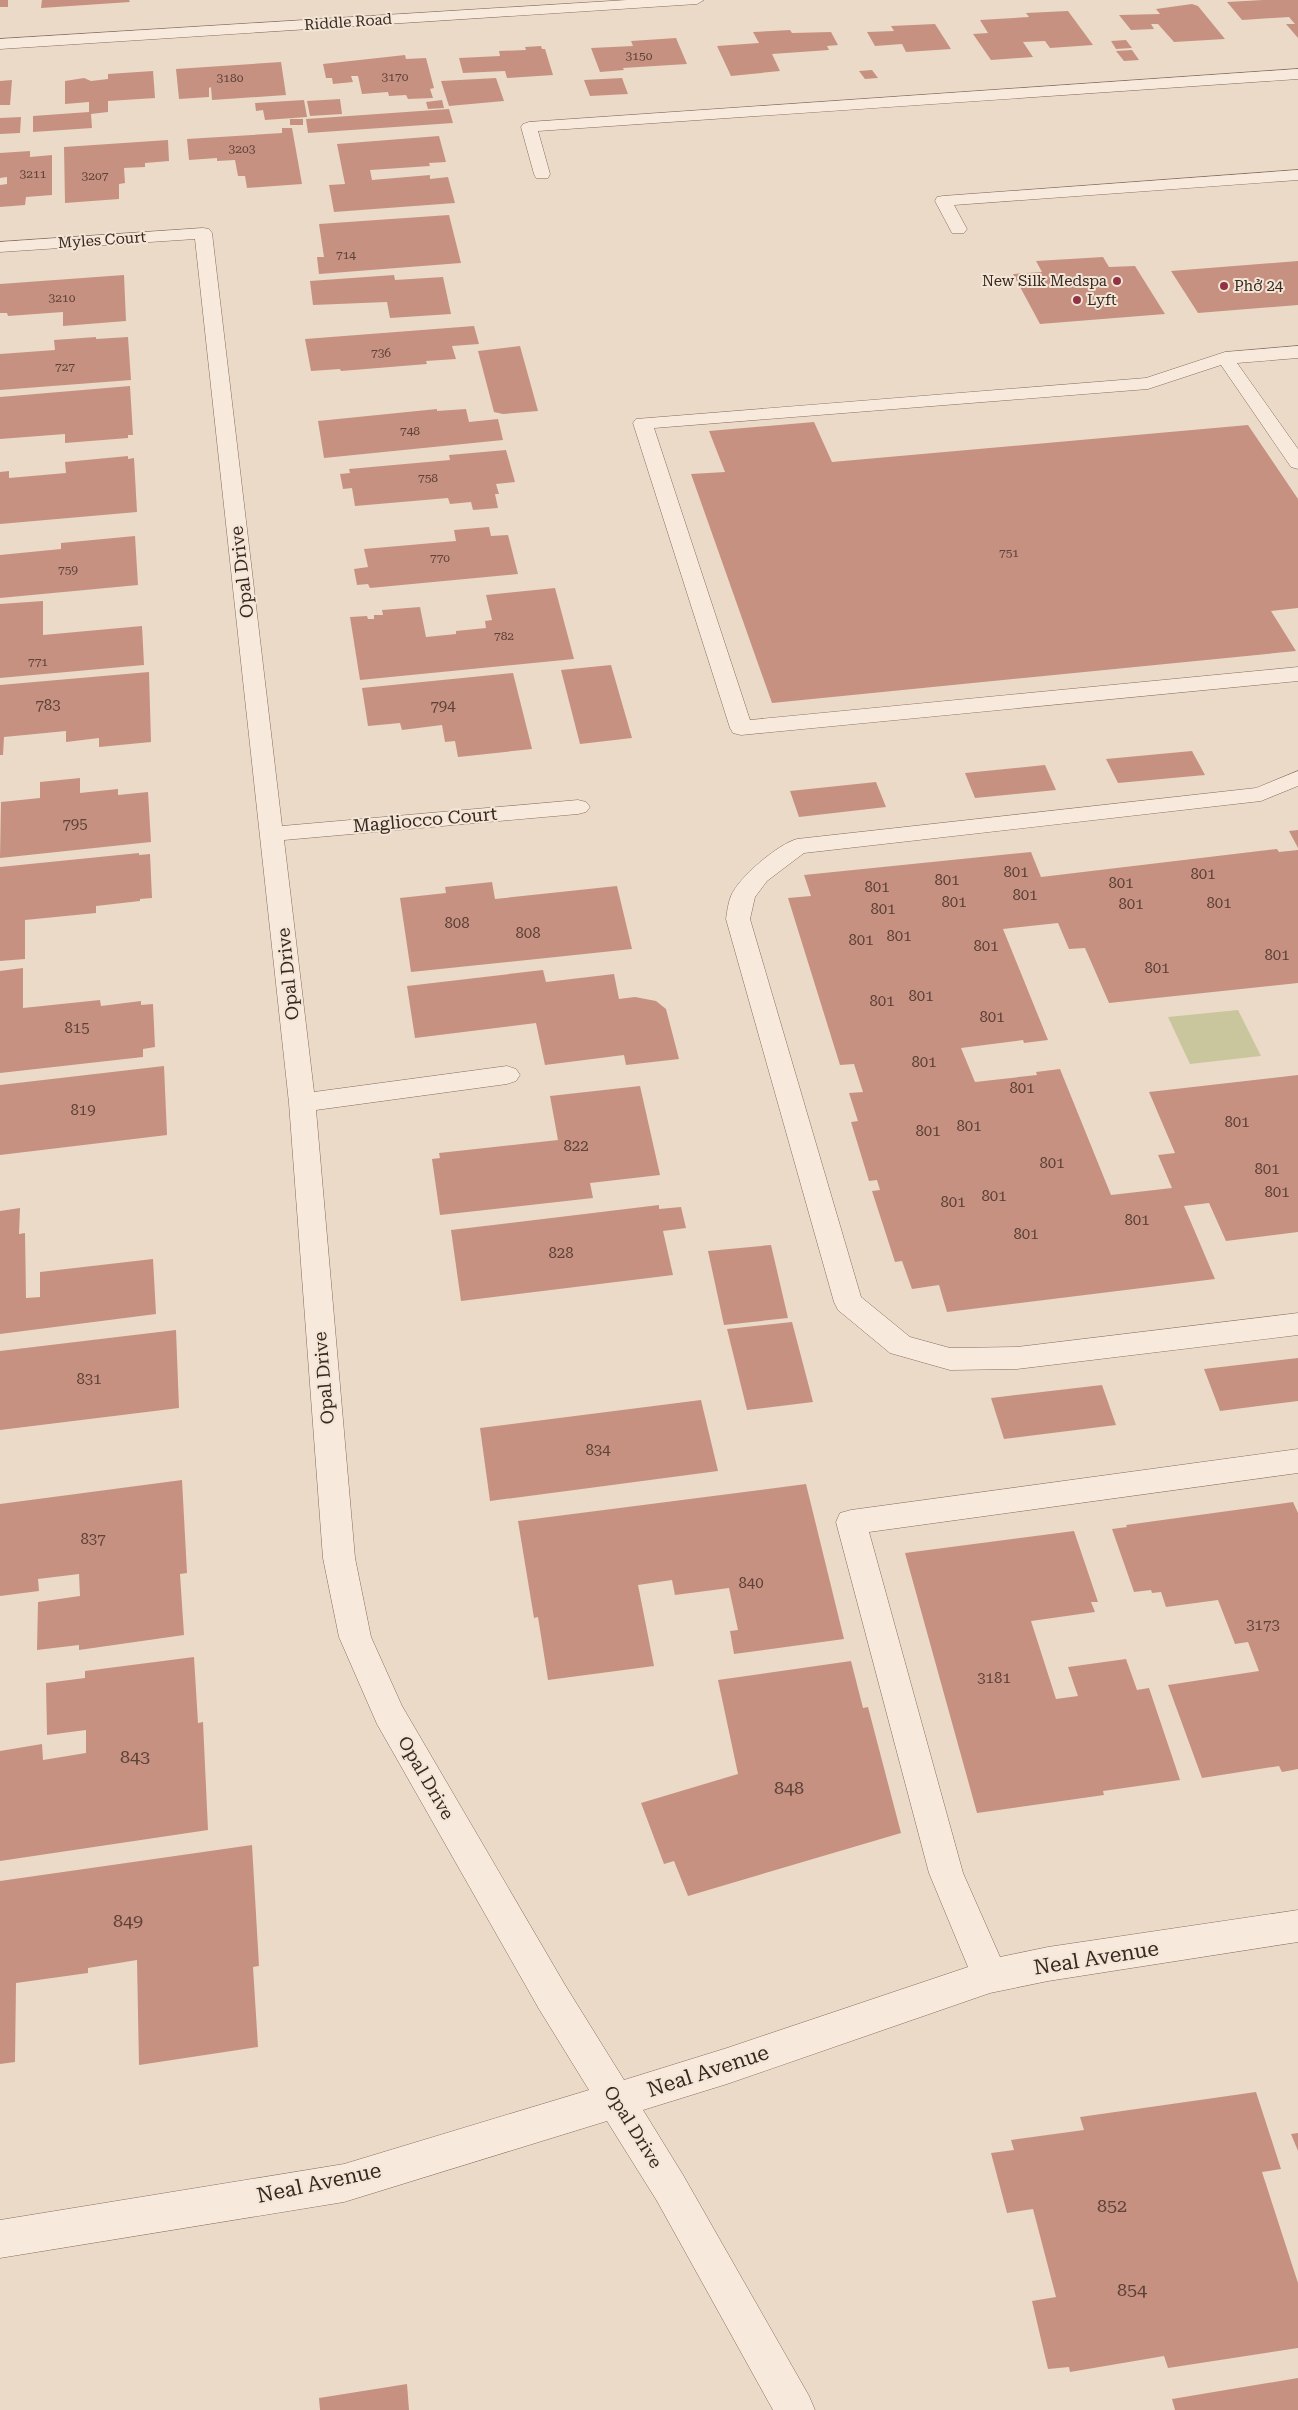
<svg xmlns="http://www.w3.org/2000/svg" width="1298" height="2410" font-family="'Roboto Serif',serif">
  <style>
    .green { fill: #c9c69d }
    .building { fill: #c79181 }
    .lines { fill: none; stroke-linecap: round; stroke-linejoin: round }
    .minor-casing { stroke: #866c5e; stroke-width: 1 }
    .minor { fill: #f7e9db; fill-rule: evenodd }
    .poi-dot { fill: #913345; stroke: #f3e6d7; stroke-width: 2 }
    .labels { text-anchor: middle; stroke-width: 4; stroke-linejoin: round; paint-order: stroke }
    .far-number-label { font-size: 12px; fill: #5c4239 }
    .far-street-label { font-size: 15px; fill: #382821; stroke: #f3e6d7 }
    .far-poi-label { font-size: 15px; fill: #382821; stroke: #f3e6d7; text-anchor: start }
    .number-label { font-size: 15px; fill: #5c4239 }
    .street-label { font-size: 18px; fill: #382821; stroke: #f3e6d7 }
    .near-number-label { font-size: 18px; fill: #5c4239 }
    .near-street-label { font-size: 21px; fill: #382821; stroke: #f3e6d7 }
  </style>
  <rect width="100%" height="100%" fill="#ebdac8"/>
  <polygon class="green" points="1238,1010 1261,1056 1190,1064 1168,1017"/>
  <g class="building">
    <rect x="0" y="0" width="8" height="7"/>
    <polygon points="42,0 129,0 130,2 41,8"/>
    <polygon points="1263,0 1298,0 1298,38 1286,24 1295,24 1289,17 1242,20 1227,2"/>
    <polygon points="1192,4 1198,6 1225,39 1174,42 1158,24 1151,24 1154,29 1131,30 1119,15 1160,14 1156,9"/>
    <polygon points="1068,11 1093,45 1050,48 1045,41 1023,42 1033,57 991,60 973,34 988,33 980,20 1029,17 1026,13"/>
    <polygon points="935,24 951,49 906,52 902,44 875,46 867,32 894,31 891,26"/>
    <polygon points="790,30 792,33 831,32 838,45 827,46 829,50 772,54 780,71 731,76 717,46 759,43 753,32"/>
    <polygon points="676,38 687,64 623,68 624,70 600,72 591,48 633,46 631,41"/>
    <polygon points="1126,40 1132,48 1116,49 1111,41"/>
    <polygon points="541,46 542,49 545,49 553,75 507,78 505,71 463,73 459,58 500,56 499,51 526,50 525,47"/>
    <polygon points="1132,50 1139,60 1124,61 1116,51"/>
    <polygon points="405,55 406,59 426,58 434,88 430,89 433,98 408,99 406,95 389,96 388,92 362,94 358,76 351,76 353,82 333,84 332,78 326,78 323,64"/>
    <polygon points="281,62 286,95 212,100 211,87 209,88 209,97 179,99 176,69"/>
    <polygon points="872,70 878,78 865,79 859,71"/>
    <polygon points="153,71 155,98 108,101 108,112 91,114 92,128 33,132 33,116 89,112 89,102 65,104 65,81 84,78 91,81 108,79 108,74"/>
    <polygon points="496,78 504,101 449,106 441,81"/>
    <polygon points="622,78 628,94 590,96 584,80"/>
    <polygon points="12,80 10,105 0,105 0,81"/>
    <polygon points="340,99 342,114 310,116 307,101"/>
    <polygon points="304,100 307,117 265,120 263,110 256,111 255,103"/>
    <polygon points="442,100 444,108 428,109 426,102"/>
    <polygon points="449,109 453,123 308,133 306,119"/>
    <polygon points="21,117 20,133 0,134 0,118"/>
    <rect x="290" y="119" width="13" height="6"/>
    <polygon points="282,128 292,128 302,184 247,188 245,176 238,176 235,160 217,161 217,158 189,160 187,139 282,133"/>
    <polygon points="439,136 446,162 429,163 430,166 370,170 372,180 430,175 430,179 448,177 455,203 334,212 329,185 345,184 337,144"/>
    <polygon points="168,140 169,161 145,163 145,167 124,168 125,183 119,184 119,199 65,203 64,147"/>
    <polygon points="30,151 30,157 52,155 52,195 26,197 25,205 0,207 0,185 7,184 7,177 0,178 0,153"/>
    <polygon points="449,215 461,263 319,274 317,257 324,257 319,224"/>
    <polygon points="1103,257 1109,267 1135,266 1165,314 1040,324 1013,274 1042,272 1036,261"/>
    <polygon points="1298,261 1298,305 1198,313 1171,271"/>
    <polygon points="124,275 126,321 63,326 63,312 8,316 7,313 0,313 0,284"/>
    <polygon points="394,275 395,280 443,277 451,314 390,318 387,302 313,305 310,281"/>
    <polygon points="474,326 479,344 452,346 456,359 426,361 427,364 341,371 340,369 311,371 305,339"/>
    <polygon points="96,337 96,339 128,337 131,380 0,390 0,354 55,350 54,340"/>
    <polygon points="520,346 538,411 503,414 494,412 478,351"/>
    <polygon points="130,386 133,435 128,435 128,438 65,443 65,434 0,439 0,397"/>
    <polygon points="437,409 437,411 466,409 469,422 498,419 503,440 324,458 318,421"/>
    <polygon points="814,422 832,462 1248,425 1298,499 1298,608 1271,611 1296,651 772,703 691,474 725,472 709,431"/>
    <polygon points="506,450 515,482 496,484 499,494 495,494 498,508 473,510 471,502 450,504 448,498 355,506 352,488 343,489 340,474 350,473 349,469 450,460 449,455"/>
    <polygon points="128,456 128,459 134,458 137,512 0,524 0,472 9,471 9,478 66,473 65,462"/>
    <polygon points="489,527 491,536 508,535 518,574 370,588 368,584 357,585 354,569 368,567 364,549 456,541 454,530"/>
    <polygon points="135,536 138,585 0,598 0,555 61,549 61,543"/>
    <polygon points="555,588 574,659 360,680 350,617 367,616 368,619 374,619 374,615 383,615 382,610 420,607 426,637 456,634 456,631 486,628 485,621 492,620 486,595"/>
    <polygon points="43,601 43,635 142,626 144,665 0,678 0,604"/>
    <polygon points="611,665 632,738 580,744 561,670"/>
    <polygon points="149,672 151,742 99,747 99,738 66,742 66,731 4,737 3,755 0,755 0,685"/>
    <polygon points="513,673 532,749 458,757 455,741 445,742 442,725 402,730 400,723 368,726 362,688"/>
    <polygon points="1192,751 1205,775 1118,783 1106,759"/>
    <polygon points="1045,765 1056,790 975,798 965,773"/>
    <polygon points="80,778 80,793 118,789 118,795 148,792 151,842 0,858 1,802 40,798 40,782"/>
    <polygon points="876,782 886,807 799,817 790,791"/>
    <polygon points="1298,830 1298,848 1289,831"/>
    <polygon points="1277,849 1279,852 1298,850 1298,983 1109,1003 1085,948 1069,949 1058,923 1003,929 1048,1040 1024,1043 1023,1040 961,1048 975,1082 1037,1075 1036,1072 1060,1069 1111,1195 1172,1188 1158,1155 1175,1153 1149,1092 1298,1075 1298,1232 1226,1241 1209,1203 1184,1206 1215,1279 947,1312 939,1285 912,1289 902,1261 895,1262 872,1191 880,1190 877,1180 869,1181 851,1122 858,1121 849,1093 863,1092 854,1064 840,1065 788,898 811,896 804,875 1031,852 1041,877"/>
    <polygon points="139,853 139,855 150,854 152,898 140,899 140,901 96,906 96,913 25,920 25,959 0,961 0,867"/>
    <polygon points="492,882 495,899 617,886 632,949 411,972 400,898 446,893 445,887"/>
    <polygon points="23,968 23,1008 100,1000 101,1006 141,1001 141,1005 153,1004 155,1047 143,1049 143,1057 0,1073 0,971"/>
    <polygon points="543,970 546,982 614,974 619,999 635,997 656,1001 666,1009 679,1059 626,1065 624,1055 545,1065 536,1023 415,1038 407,986"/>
    <polygon points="164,1066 167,1135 0,1155 0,1085"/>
    <polygon points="640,1086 660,1175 590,1183 593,1198 440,1215 432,1159 440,1158 439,1153 558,1140 550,1096"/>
    <polygon points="659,1205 659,1209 681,1207 686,1228 663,1231 673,1275 461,1301 451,1230"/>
    <polygon points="20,1208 19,1234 25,1233 26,1298 40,1297 40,1272 153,1259 156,1314 0,1334 0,1211"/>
    <polygon points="771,1245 788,1318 724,1325 708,1251"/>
    <polygon points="792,1322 813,1402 747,1410 727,1329"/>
    <polygon points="176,1330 179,1408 0,1430 0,1351"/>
    <polygon points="1298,1358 1298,1401 1220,1411 1204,1369"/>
    <polygon points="1102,1385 1116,1425 1004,1439 991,1398"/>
    <polygon points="701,1400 718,1471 490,1501 480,1428"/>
    <polygon points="182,1480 187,1573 180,1574 184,1635 79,1650 79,1645 37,1650 38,1602 80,1596 79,1574 38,1579 39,1591 0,1596 0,1504"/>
    <polygon points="806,1484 844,1639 734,1654 730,1631 738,1630 729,1588 675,1595 672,1580 638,1585 654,1666 548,1680 538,1617 534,1618 518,1521"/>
    <polygon points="1293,1502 1298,1513 1298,1769 1282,1772 1279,1766 1202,1778 1168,1685 1259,1671 1248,1642 1235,1644 1218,1600 1166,1607 1161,1592 1152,1593 1151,1590 1134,1592 1112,1529 1127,1527 1126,1525"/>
    <polygon points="1074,1531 1098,1602 1091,1602 1095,1612 1031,1621 1056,1699 1078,1696 1068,1667 1126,1659 1137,1690 1149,1688 1180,1780 1103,1791 1104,1795 977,1813 905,1553"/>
    <polygon points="194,1657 198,1723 203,1722 208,1830 0,1861 0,1751 42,1744 43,1760 86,1753 86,1730 47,1735 46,1683 85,1678 85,1671"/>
    <polygon points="851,1661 863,1708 868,1707 901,1833 688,1896 674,1861 664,1864 641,1803 738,1774 718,1680"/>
    <polygon points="252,1845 259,1966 253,1967 258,2047 139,2065 137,1960 88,1968 88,1973 16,1983 15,2062 0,2064 0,1881"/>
    <polygon points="1256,2092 1281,2169 1262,2172 1298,2283 1298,2348 1168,2368 1164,2356 1070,2372 1069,2367 1048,2369 1032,2301 1056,2297 1033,2209 1007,2213 991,2153 1014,2150 1011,2140 1084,2130 1080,2117"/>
    <polygon points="1298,2133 1298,2151 1291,2134"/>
    <polygon points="1298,2378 1298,2410 1175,2410 1172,2399"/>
    <polygon points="407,2384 409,2410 320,2410 319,2398"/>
  </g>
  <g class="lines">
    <defs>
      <g id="minor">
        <polygon points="627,0 704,0 697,4 0,49 0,39"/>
        <polygon points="1298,69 1298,79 538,131 550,174 548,178 536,178 534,174 521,127 523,124 529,122"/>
        <polygon points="1298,170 1298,180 954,205 967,229 964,233 952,233 935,201 937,197 943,196"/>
        <polygon points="203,228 209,229 212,233 282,826 578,800 586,802 590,807 586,812 578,814 284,840 314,1092 507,1066 516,1069 520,1075 516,1081 507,1084 316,1110 355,1558 371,1637 402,1706 565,1985 624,2080 727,2048 968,1967 929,1873 836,1522 840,1513 851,1510 1298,1449 1298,1473 869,1532 963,1873 1000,1957 1048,1947 1298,1910 1298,1942 1048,1981 990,1993 727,2084 643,2110 683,2175 809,2396 815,2410 773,2410 657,2201 607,2121 344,2202 0,2258 0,2220 344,2164 589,2090 539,2009 377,1724 339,1637 323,1558 289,1103 195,239 0,252 0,242"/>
        <polygon points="1298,346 1298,358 1237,363 1298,449 1298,469 1291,467 1221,365 1148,389 654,428 750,720 1298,667 1298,681 741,735 733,733 730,728 633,423 636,419 1146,378 1225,352"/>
        <path d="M 1298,771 L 1298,786 L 1261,801 L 804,853 L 767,881 L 755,897 L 750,919 L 861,1297 L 910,1337 L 950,1348 L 1017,1347 L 1298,1313 L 1298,1335 L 1017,1369 L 950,1370 L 890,1353 L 838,1310 L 834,1302 L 726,919 C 727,912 728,903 731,896 C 738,878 778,844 797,839 L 1256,788 Z"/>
      </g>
    </defs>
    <use href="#minor" class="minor-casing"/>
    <use href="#minor" class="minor"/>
  </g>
  <g class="poi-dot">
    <circle cx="1117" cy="281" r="5"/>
    <circle cx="1224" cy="286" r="5"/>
    <circle cx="1077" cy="300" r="5"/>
  </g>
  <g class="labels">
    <g class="far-number-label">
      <text x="639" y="60">3150</text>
      <text x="395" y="81">3170</text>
      <text x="230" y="82">3180</text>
      <text x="242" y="153">3203</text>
      <text x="33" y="178">3211</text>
      <text x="95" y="180">3207</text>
      <text x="346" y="259">714</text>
      <text x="62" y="302">3210</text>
      <text x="381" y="357">736</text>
      <text x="65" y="371">727</text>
      <text x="410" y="435">748</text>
      <text x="428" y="482">758</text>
      <text x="1009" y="557">751</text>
      <text x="440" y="562">770</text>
      <text x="68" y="574">759</text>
      <text x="504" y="640">782</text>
      <text x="38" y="666">771</text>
    </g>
    <g class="far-street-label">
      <text transform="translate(348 22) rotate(-4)" y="5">Riddle Road</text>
      <text transform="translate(102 240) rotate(-4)" y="5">Myles Court</text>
    </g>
    <g class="far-poi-label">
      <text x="1107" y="286" text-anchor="end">New Silk Medspa</text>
      <text x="1234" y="291">Phở 24</text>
      <text x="1087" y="305">Lyft</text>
    </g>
    <g class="number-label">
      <text x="48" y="710">783</text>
      <text x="443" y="711">794</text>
      <text x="75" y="829">795</text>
      <text x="1016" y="877">801</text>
      <text x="1203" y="879">801</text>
      <text x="947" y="885">801</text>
      <text x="1121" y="888">801</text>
      <text x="877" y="892">801</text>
      <text x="1025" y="900">801</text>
      <text x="954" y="907">801</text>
      <text x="1219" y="908">801</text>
      <text x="1131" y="909">801</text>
      <text x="883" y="914">801</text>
      <text x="457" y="928">808</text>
      <text x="528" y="938">808</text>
      <text x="899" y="941">801</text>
      <text x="861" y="945">801</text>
      <text x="986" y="951">801</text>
      <text x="1277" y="960">801</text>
      <text x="1157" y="973">801</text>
      <text x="921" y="1001">801</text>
      <text x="882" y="1006">801</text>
      <text x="992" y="1022">801</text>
      <text x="77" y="1033">815</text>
      <text x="924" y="1067">801</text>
      <text x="1022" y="1093">801</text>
      <text x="83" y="1115">819</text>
      <text x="1237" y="1127">801</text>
      <text x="969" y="1131">801</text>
      <text x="928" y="1136">801</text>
      <text x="576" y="1151">822</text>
      <text x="1052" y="1168">801</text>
      <text x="1267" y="1174">801</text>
      <text x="1277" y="1197">801</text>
      <text x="994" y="1201">801</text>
      <text x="953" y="1207">801</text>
      <text x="1137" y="1225">801</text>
      <text x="1026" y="1239">801</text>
      <text x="561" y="1258">828</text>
      <text x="89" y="1384">831</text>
      <text x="598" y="1455">834</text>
      <text x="93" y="1544">837</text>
      <text x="751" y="1588">840</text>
      <text x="1263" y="1630">3173</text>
      <text x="994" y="1683">3181</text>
    </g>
    <g class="street-label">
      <text transform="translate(242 572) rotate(-97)" y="6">Opal Drive</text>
      <text transform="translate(425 820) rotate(-5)" y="6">Magliocco Court</text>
      <text transform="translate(288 974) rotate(-96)" y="6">Opal Drive</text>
      <text transform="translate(324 1378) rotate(-95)" y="6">Opal Drive</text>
      <text transform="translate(426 1778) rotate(60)" y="6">Opal Drive</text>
      <text transform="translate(633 2127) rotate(58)" y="6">Opal Drive</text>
    </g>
    <g class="near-number-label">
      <text x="135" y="1763">843</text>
      <text x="789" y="1794">848</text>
      <text x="128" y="1927">849</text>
      <text x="1112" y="2212">852</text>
      <text x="1132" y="2296">854</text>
    </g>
    <g class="near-street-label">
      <text transform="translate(1096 1958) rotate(-9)" y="7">Neal Avenue</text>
      <text transform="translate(708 2071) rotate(-18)" y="7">Neal Avenue</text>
      <text transform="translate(319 2183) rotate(-12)" y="7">Neal Avenue</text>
    </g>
  </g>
</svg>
